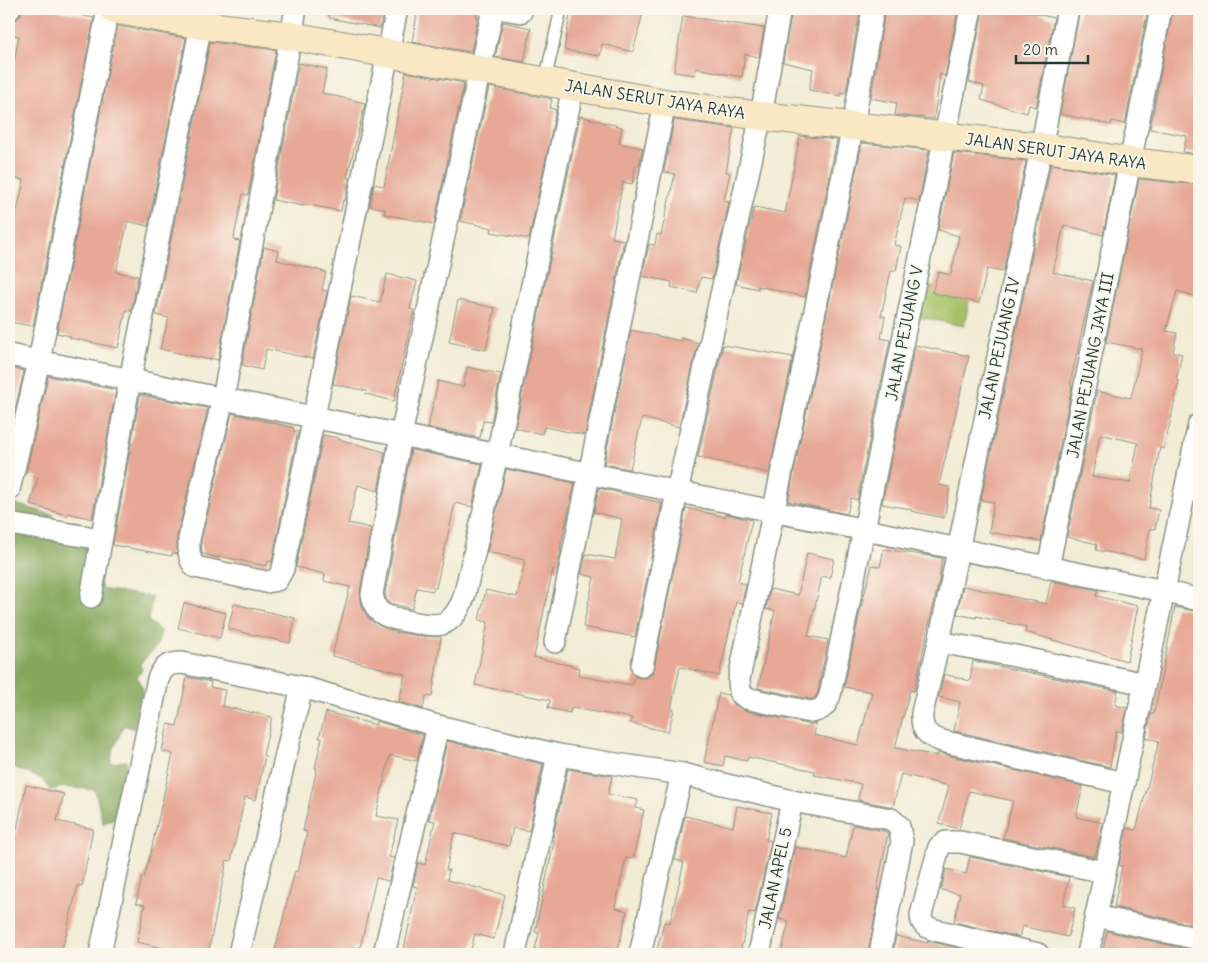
<svg xmlns="http://www.w3.org/2000/svg" width="1208" height="963" font-family="Delius,sans-serif">
  <style>
    .green { fill: #a7c166; stroke: #637f4d }
    .forest { fill: #85a75b; stroke: #527248 }
    .building { fill: #e7a896; fill-rule: evenodd }
    .lines { fill: none; stroke-linecap: round; stroke-linejoin: round }
    .lane-casing { stroke: #889484; stroke-width: 14 }
    .street-casing { stroke: #889484; stroke-width: 24 }
    .secondary-casing { stroke: #889484; stroke-width: 30 }
    .lane { stroke: #fff; stroke-width: 11 }
    .street { stroke: #fff; stroke-width: 21 }
    .secondary { stroke: #fae7c3; stroke-width: 28 }
    .labels { text-anchor: middle; stroke-width: 4; stroke-linejoin: round; paint-order: stroke }
    .street-label { font-size: 16px; fill: #1f3d34; stroke: #fbf7ec }
  </style>
  <rect width="100%" height="100%" fill="#fbf7ec"/>
  <filter id="ink" filterUnits="userSpaceOnUse"><feTurbulence type="fractalNoise" baseFrequency=".02" numOctaves="2"/><feDisplacementMap in="SourceGraphic" scale="10" xChannelSelector="R" yChannelSelector="G"/><feConvolveMatrix kernelMatrix="1 2 1 2 8 2 1 2 1" color-interpolation-filters="sRGB"/></filter>
  <filter id="wash" filterUnits="userSpaceOnUse"><feTurbulence type="fractalNoise" baseFrequency=".0096" numOctaves="4" result="noise"/><feDisplacementMap in="SourceGraphic" scale="20" xChannelSelector="R" yChannelSelector="G"/><feGaussianBlur stdDeviation="1.12" result="paint"/><feColorMatrix in="noise" values="0 0 0 0 0 0 0 0 0 0 0 0 0 0 0 0 0 1.4 0 .05"/><feComposite in="paint" operator="in"/></filter>
  <g filter="url(#wash)">
    <rect width="100%" height="100%" fill="#f2ecd5"/>
    <polygon class="green" points="916,283 970,295 964,326 909,315"/>
    <polygon class="forest" points="9,502 54,515 48,530 69,532 73,521 87,526 102,589 152,597 148,620 161,632 157,646 140,664 142,670 137,677 143,689 134,729 124,725 113,750 110,763 127,761 123,786 116,817 103,824 95,790 64,787 50,790 42,779 9,765"/>
    <g id="blocks">
      <g class="building">
        <polygon points="22,9 51,9 94,18 33,326 9,322 9,227 13,228 24,180 9,177 9,87 19,36 12,35 14,21 20,17"/>
        <polygon points="330,9 384,9 380,28 329,18"/>
        <polygon points="418,9 478,9 476,17 478,17 471,52 412,42"/>
        <polygon points="571,9 644,9 633,52 602,44 600,56 564,50"/>
        <polygon points="792,9 825,14 826,9 860,9 846,93 841,92 841,96 809,90 813,69 783,62"/>
        <polygon points="885,9 958,9 945,76 940,74 934,119 895,115 897,103 871,98"/>
        <polygon points="983,9 1016,9 1054,18 1036,107 1029,105 1027,113 981,100 984,86 969,82"/>
        <polygon points="1080,9 1148,9 1125,124 1112,121 1111,125 1060,114"/>
        <polygon points="1173,9 1199,9 1199,154 1183,152 1187,136 1150,129"/>
        <polygon points="683,16 764,28 759,57 745,54 742,77 696,68 695,75 674,72"/>
        <polygon points="503,22 531,28 524,62 495,57"/>
        <polygon points="117,26 186,38 148,226 128,221 116,272 138,276 131,311 126,310 118,348 70,338 70,336 57,333"/>
        <polygon points="210,42 276,50 248,195 243,194 235,232 234,240 240,241 218,360 210,358 210,360 160,349 169,318 156,315"/>
        <polygon points="299,63 327,69 322,93 365,103 347,178 350,178 345,200 343,200 341,211 303,204 303,206 273,200"/>
        <polygon points="406,72 464,83 434,224 384,214 385,209 370,206 374,184 384,186"/>
        <polygon points="489,87 552,99 550,108 556,110 529,239 491,232 492,228 460,221"/>
        <polygon points="580,116 622,127 619,143 643,148 639,166 636,165 632,184 623,182 612,238 624,240 585,435 544,427 542,434 515,428"/>
        <polygon points="674,120 734,128 726,172 730,173 724,200 729,202 712,279 701,277 697,293 671,287 672,282 642,276 649,244 655,245 657,234 661,235 675,174 664,172"/>
        <polygon points="800,136 837,140 805,297 758,286 758,289 736,284 754,207 785,213"/>
        <polygon points="862,143 929,150 919,201 905,198 894,245 901,246 896,271 891,271 881,316 885,316 881,338 890,340 857,500 851,498 847,514 788,501"/>
        <polygon points="954,153 1026,161 1003,272 987,269 979,303 932,293 938,272 951,275 959,236 938,230"/>
        <polygon points="1051,164 1115,175 1103,235 1064,225 1053,272 1093,281 1070,385 1072,386 1041,541 989,532 994,502 981,500"/>
        <path d="M 1139,179 L 1199,185 L 1199,280 L 1195,296 L 1177,291 L 1166,331 L 1177,333 L 1173,352 L 1182,354 L 1176,380 L 1179,381 L 1170,423 L 1164,449 L 1160,448 L 1149,508 L 1159,510 L 1155,529 L 1150,528 L 1144,559 L 1096,550 L 1097,544 L 1067,537 L 1097,391 L 1131,398 L 1142,349 L 1106,342 ZM 1100,434 L 1138,443 L 1130,483 L 1092,477 Z"/>
        <polygon points="264,247 279,251 277,260 326,272 322,290 327,291 313,359 266,349 262,370 242,365"/>
        <polygon points="387,274 417,281 410,309 414,310 394,401 366,394 367,391 333,384 351,296 380,302"/>
        <polygon points="458,300 495,308 486,350 449,342"/>
        <polygon points="631,330 680,341 681,338 698,343 679,427 642,418 630,469 604,464"/>
        <polygon points="723,345 793,357 769,473 698,457"/>
        <polygon points="915,345 969,356 939,485 950,487 944,518 911,511 911,509 882,504"/>
        <polygon points="467,367 501,374 491,422 483,421 480,438 428,428 438,381 463,387"/>
        <polygon points="9,368 24,371 9,436"/>
        <polygon points="48,376 116,390 92,519 68,513 67,515 30,505 38,477 26,474"/>
        <polygon points="140,395 208,408 177,536 177,554 172,553 172,556 113,545"/>
        <polygon points="232,413 294,428 293,431 298,431 272,562 268,561 266,566 219,556 219,558 202,554 201,541"/>
        <polygon points="323,435 338,438 338,439 385,452 378,491 358,485 348,523 371,528 360,592 362,607 368,618 380,626 396,632 418,636 441,637 432,697 426,696 423,709 399,702 405,674 332,656 350,587 324,581 325,574 296,567"/>
        <polygon points="411,450 482,464 472,507 455,503 436,588 434,587 433,591 417,588 412,609 390,603 387,601 385,594"/>
        <polygon points="506,469 575,483 560,549 561,549 557,570 553,569 534,657 580,668 578,676 632,685 635,676 640,678 646,678 652,674 654,668 686,508 725,517 726,514 752,520 738,582 746,584 742,603 736,602 719,676 680,667 671,709 674,710 668,732 630,723 632,718 571,708 570,713 548,708 550,700 475,685 488,622 479,620 486,590 517,597 525,560 487,552"/>
        <polygon points="599,488 662,503 635,637 583,627 594,577 582,574 586,554 615,559 622,519 594,512"/>
        <polygon points="884,549 942,558 939,581 914,691 910,690 895,748 937,756 938,753 1083,786 1076,817 1103,823 1095,857 1003,838 1013,801 969,791 959,829 939,823 949,786 901,774 893,807 858,800 861,784 814,775 815,771 748,757 747,761 725,756 723,766 704,762 719,693 728,695 732,703 743,710 807,724 816,724 814,735 858,745 872,692 844,687 861,607 872,565 880,567"/>
        <polygon points="807,553 834,559 830,578 822,576 808,636 828,640 818,691 815,698 810,699 758,688 775,611 766,609 770,589 798,595"/>
        <polygon points="1051,581 1098,590 1096,596 1138,606 1127,661 1025,632 1026,627 976,616 976,618 957,614 963,586 1046,604"/>
        <polygon points="184,603 226,613 220,638 178,628"/>
        <polygon points="234,604 295,618 290,643 228,629"/>
        <polygon points="1175,607 1199,612 1199,902 1195,925 1114,907 1122,866 1119,865 1127,828 1136,830 1159,741 1146,738 1151,714 1154,714"/>
        <polygon points="973,661 1118,691 1115,705 1127,708 1122,732 1116,731 1110,767 954,731 960,702 939,697 944,674 970,681"/>
        <polygon points="187,677 211,682 210,687 225,690 222,706 272,717 263,755 265,756 256,800 245,797 231,861 227,860 208,954 170,954 171,950 137,942 145,905 136,903 142,877 144,878 151,851 173,754 162,751 168,724 177,726"/>
        <polygon points="326,712 376,725 376,721 423,735 417,761 390,755 376,816 398,820 389,857 394,858 389,881 376,878 360,948 353,947 351,954 274,954 295,871 298,872 307,832 303,831 317,768 315,768 322,738 319,738"/>
        <polygon points="447,741 543,764 529,831 513,828 509,846 454,833 446,870 449,870 447,880 505,895 494,939 475,934 470,954 403,954 417,887 413,886 418,863 425,865 435,821 429,820"/>
        <polygon points="568,769 612,776 608,794 638,800 636,808 644,810 633,859 626,858 615,908 627,911 618,951 606,948 605,954 534,954 539,933 535,932 555,837 553,837"/>
        <polygon points="26,785 64,794 57,821 93,829 82,886 78,885 61,954 9,954 9,868"/>
        <polygon points="737,806 772,813 766,840 771,841 755,913 749,912 740,954 656,954 664,922 670,923 684,862 675,860 685,816 733,827"/>
        <polygon points="853,825 885,831 888,833 877,890 880,890 868,954 781,954 789,921 779,919 795,847 846,858"/>
        <polygon points="970,857 1069,877 1063,905 1075,908 1068,937 1022,926 1019,937 954,922 960,894 941,890 946,869 966,874"/>
        <polygon points="1107,931 1190,950 1189,954 1102,954"/>
        <polygon points="896,936 928,943 928,941 984,954 893,954"/>
      </g>
    </g>
  </g>
  <g filter="url(#ink)">
    <use href="#blocks" fill-opacity="0" stroke="#889484" stroke-width="1"/>
    <g class="lines">
      <defs>
        <g id="lane">
          <polyline points="492,12 522,17 525,15 527,9"/>
          <polyline points="545,81 561,9"/>
        </g>
        <g id="street">
          <path d="M 296,9 L 223,399 L 189,539 C 189,550 188,558 195,567 L 266,582 L 277,580 L 283,569 L 397,9"/>
          <path d="M 493,9 L 401,435 L 372,594 C 374,601 374,607 380,612 C 387,619 431,627 442,624 C 453,620 460,608 464,597 L 497,455 L 573,87"/>
          <path d="M 873,9 L 853,126 L 739,679 L 740,693 L 746,698 L 810,712 C 822,711 826,706 830,695 L 971,9"/>
          <path d="M 1068,9 L 1039,159 L 939,642 L 922,713 C 921,729 926,736 942,741 L 1124,783"/>
          <polyline points="9,10 9,9"/>
          <polyline points="9,355 1164,591 1199,600"/>
          <polyline points="9,490 39,361 108,9"/>
          <polyline points="9,524 101,539"/>
          <polyline points="1048,568 1161,9"/>
          <polyline points="91,597 130,380 201,25"/>
          <polyline points="555,642 665,103"/>
          <polyline points="939,642 1015,656 1145,684"/>
          <polyline points="642,666 677,492 761,116 780,9"/>
          <polyline points="1096,916 1199,939"/>
          <path d="M 100,954 L 158,679 C 163,667 168,663 182,663 L 302,687 L 438,726 L 558,755 L 682,774 L 792,801 L 891,819 L 899,826 L 902,841 L 880,954"/>
          <polyline points="239,954 302,687"/>
          <polyline points="384,954 438,726"/>
          <polyline points="515,954 558,755"/>
          <polyline points="640,954 682,774"/>
          <polyline points="759,954 792,801"/>
          <path d="M 1038,954 L 935,930 C 926,927 921,925 921,915 L 939,847 L 946,842 L 960,842 L 1105,872"/>
          <polyline points="1088,954 1199,424"/>
        </g>
        <polyline id="secondary" points="113,9 201,25 291,36 665,103 761,116 1041,147 1131,162 1199,170"/>
      </defs>
      <use href="#lane" class="lane-casing"/>
      <use href="#street" class="street-casing"/>
      <use href="#secondary" class="secondary-casing"/>
      <use href="#lane" class="lane"/>
      <use href="#street" class="street"/>
      <use href="#secondary" class="secondary"/>
    </g>
  </g>
  <g class="labels">
    <g class="street-label">
      <text transform="translate(655 99) rotate(9)" y="6">JALAN SERUT JAYA RAYA</text>
      <text transform="translate(1056 151) rotate(8)" y="6">JALAN SERUT JAYA RAYA</text>
      <text transform="translate(904 333) rotate(-79)" y="6">JALAN PEJUANG V</text>
      <text transform="translate(999 348) rotate(-78)" y="6">JALAN PEJUANG IV</text>
      <text transform="translate(1090 365) rotate(-79)" y="6">JALAN PEJUANG JAYA III</text>
      <text transform="translate(775 878) rotate(-78)" y="6">JALAN APEL 5</text>
    </g>
  </g>
  <rect width="1208" height="963" fill="none" stroke="#fbf7ec" stroke-width="30"/>
  <path d="M1016 55v8h72v-8" fill="none" stroke="#1f3d34" stroke-width="2.5"/>
  <text x="1023" y="55" font-size="15" fill="#1f3d34" stroke="#fbf7ec" stroke-width="4" paint-order="stroke">20 m</text>
</svg>
